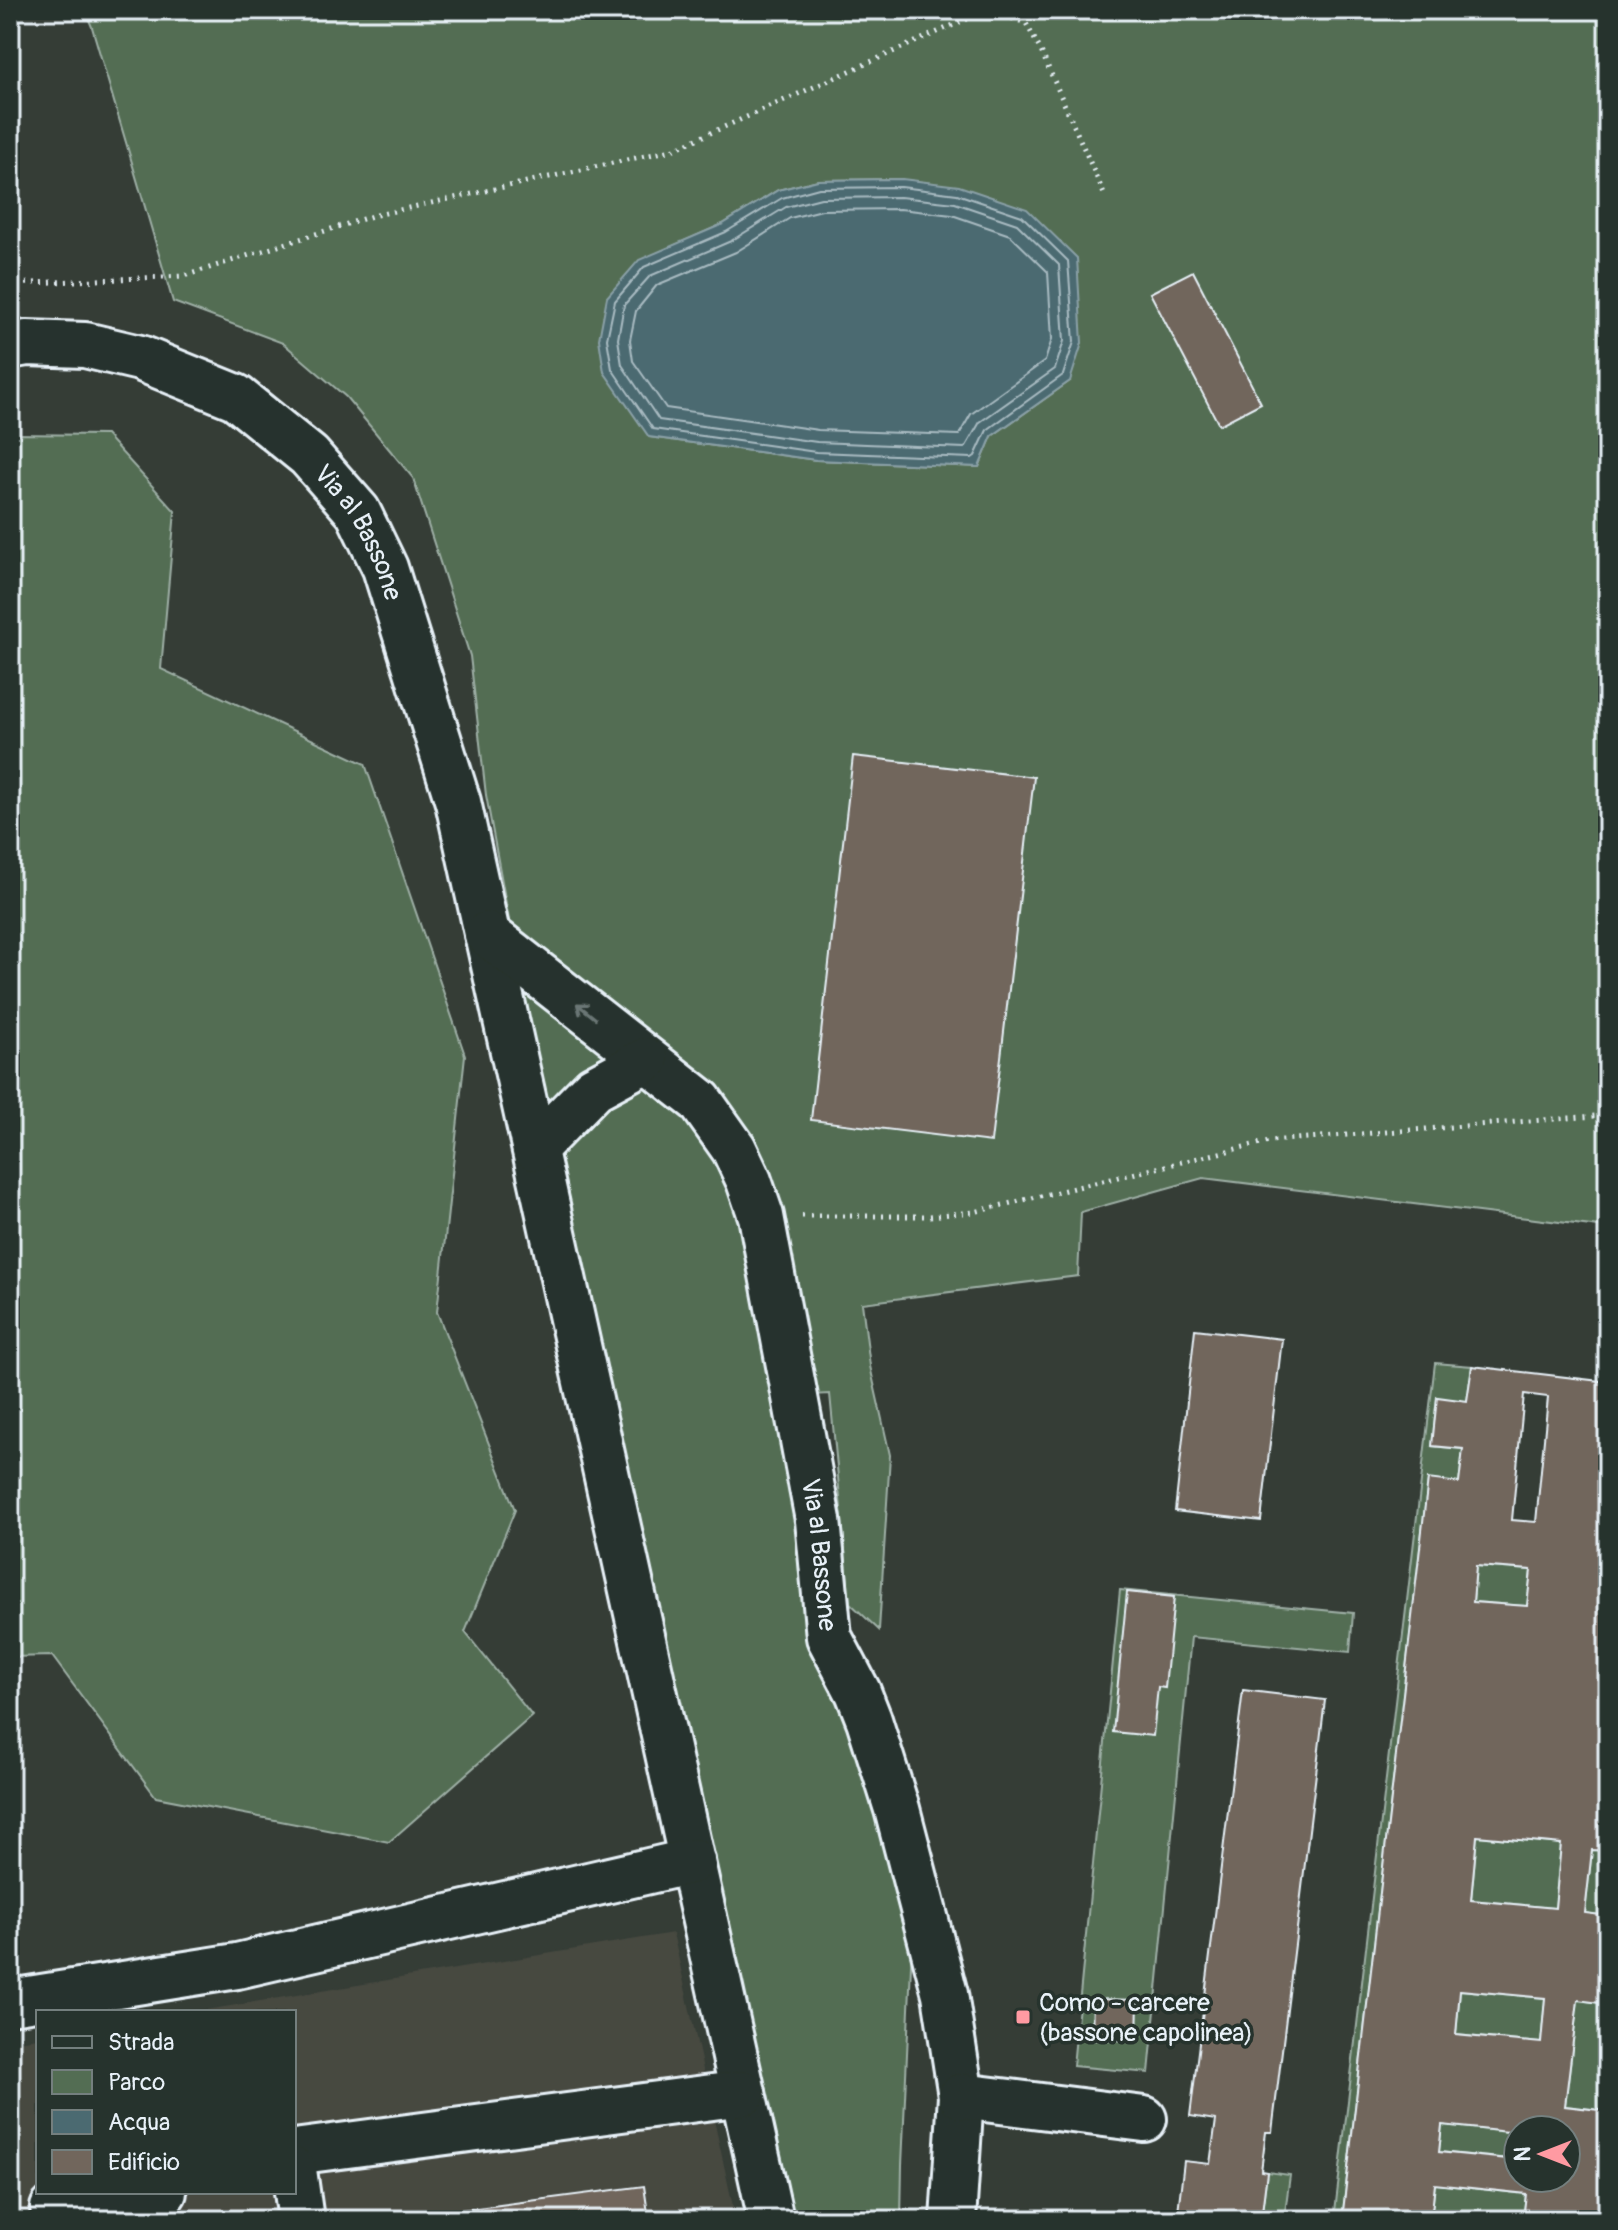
<svg xmlns="http://www.w3.org/2000/svg" width="1618" height="2230" font-family="Pangolin,sans-serif">
  <style>
    .built { fill: #474941 }
    .green { fill: #536d53; stroke: #9eafa6; stroke-width: 2; fill-rule: evenodd }
    .water { fill: #4b6a71; stroke: #8aa0a7; stroke-width: 2 }
    .lines { fill: none; stroke-linecap: round; stroke-linejoin: round }
    .shore { stroke: #a9bbc2; stroke-width: 2 }
    .building { fill: #71665c; stroke: #e8f1f8; stroke-width: 2; fill-rule: evenodd }
    .minor-casing { stroke: #e8f1f8; stroke-width: 50 }
    .path { stroke: #e8f1f8; stroke-width: 5; stroke-dasharray: 2 6; stroke-linecap: butt }
    .minor { stroke: #26332d; stroke-width: 44 }
    .oneway { stroke: #6a7674 }
    .poi-dot { fill: #ff9aa2; stroke: #26332d; stroke-width: 3 }
    .labels { text-anchor: middle; stroke-width: 7; stroke-linejoin: round; paint-order: stroke }
    .street-label { font-size: 26px; fill: #e8f1f8; stroke: #26332d }
    .poi-label { font-size: 26px; fill: #e8f1f8; stroke: #26332d; text-anchor: start }
  </style>
  <rect width="100%" height="100%" fill="#353d36"/>
  <filter id="ink" filterUnits="userSpaceOnUse"><feTurbulence type="fractalNoise" baseFrequency=".0125" numOctaves="2"/><feDisplacementMap in="SourceGraphic" scale="16" xChannelSelector="R" yChannelSelector="G"/><feConvolveMatrix kernelMatrix="1 2 1 2 8 2 1 2 1" color-interpolation-filters="sRGB"/></filter>
  <g filter="url(#ink)">
    <polygon class="built" points="673,1933 736,2220 10,2220 10,2042 38,2038 38,2192 294,2192 294,2012 194,2012"/>
    <g class="green">
      <path d="M 85,10 L 1608,10 L 1608,1228 L 1203,1178 L 1081,1212 L 1078,1276 L 862,1303 L 870,1366 L 890,1455 L 879,1630 L 850,1603 L 830,1394 L 772,1397 L 796,1524 L 811,1627 L 853,1731 L 912,1943 L 902,2165 L 901,2220 L 788,2220 L 557,1181 L 486,795 L 470,656 L 413,478 L 346,397 L 283,343 L 173,302 L 92,27 ZM 902,179 L 1070,381 L 992,436 L 979,467 L 816,460 L 650,437 L 639,261 L 723,224 L 778,190 L 818,180 Z"/>
      <polygon points="10,434 106,435 175,511 161,669 365,764 465,1055 437,1312 515,1510 465,1632 532,1716 389,1842 156,1797 52,1656 10,1657"/>
      <polygon points="1435,1363 1472,1366 1467,1401 1437,1398 1432,1446 1463,1449 1459,1483 1428,1480 1342,2220 1334,2220"/>
      <polygon points="1476,1566 1531,1570 1527,1606 1473,1602"/>
      <polygon points="1120,1590 1353,1613 1350,1652 1191,1637 1149,2073 1073,2066"/>
      <polygon points="1477,1836 1561,1844 1555,1908 1471,1900"/>
      <polygon points="1592,1850 1608,1851 1608,1916 1585,1913"/>
      <polygon points="1460,1990 1545,1998 1541,2043 1456,2035"/>
      <polygon points="1578,2000 1608,2004 1608,2111 1565,2106"/>
      <polygon points="1442,2125 1518,2133 1518,2160 1439,2152"/>
      <polygon points="1267,2172 1290,2175 1284,2220 1261,2220"/>
      <polygon points="1435,2184 1526,2194 1523,2220 1432,2211"/>
    </g>
    <polygon class="water" points="902,179 959,186 1027,209 1077,258 1082,343 1070,381 992,436 979,467 816,460 649,437 604,372 599,339 607,297 639,260 723,224 778,190 818,180"/>
    <g class="lines">
      <g class="shore">
        <polygon points="901,187 957,194 1022,216 1068,261 1074,342 1063,375 987,430 975,456 972,458 816,452 653,429 612,369 607,339 615,301 644,267 726,232 782,198 819,188"/>
        <polygon points="900,197 955,203 1017,224 1059,265 1064,341 1055,369 980,422 965,448 817,442 659,420 622,365 618,339 624,305 650,276 731,241 786,207 821,198"/>
        <polygon points="900,209 952,215 1010,235 1048,272 1052,339 1045,361 971,414 959,435 818,430 666,408 633,361 630,340 636,311 657,285 736,252 790,218 822,210"/>
      </g>
    </g>
    <g class="building">
      <polygon points="1193,271 1261,403 1219,425 1150,293"/>
      <polygon points="853,756 1034,777 991,1142 811,1120"/>
      <polygon points="1195,1329 1282,1339 1261,1521 1175,1511"/>
      <path d="M 1472,1366 L 1608,1382 L 1608,1851 L 1592,1850 L 1585,1913 L 1608,1916 L 1608,2004 L 1578,2000 L 1565,2106 L 1608,2111 L 1608,2220 L 1523,2220 L 1526,2194 L 1435,2184 L 1432,2211 L 1523,2220 L 1342,2220 L 1428,1479 L 1459,1483 L 1463,1449 L 1432,1446 L 1437,1397 L 1467,1401 ZM 1524,1394 L 1548,1397 L 1536,1522 L 1512,1520 ZM 1476,1566 L 1531,1570 L 1527,1606 L 1473,1602 ZM 1477,1836 L 1561,1844 L 1555,1908 L 1471,1900 ZM 1460,1990 L 1545,1998 L 1541,2043 L 1456,2035 ZM 1442,2125 L 1518,2133 L 1518,2130 L 1566,2130 L 1566,2178 L 1518,2178 L 1518,2160 L 1439,2152 Z"/>
      <polygon points="1127,1592 1174,1597 1165,1688 1158,1687 1153,1736 1113,1732"/>
      <polygon points="1243,1690 1325,1700 1272,2132 1266,2132 1261,2171 1267,2172 1261,2220 1177,2220 1184,2161 1210,2164 1216,2120 1190,2116"/>
      <polygon points="1093,1999 1138,2000 1137,2041 1092,2039"/>
      <polygon points="644,2186 649,2220 386,2220"/>
      <polygon points="250,2213 251,2220 201,2220"/>
    </g>
    <g class="lines">
      <defs>
        <g id="minor">
          <path id="s1" d="M 10,346 L 27,343 L 85,345 L 140,358 L 236,397 L 309,456 L 358,512 L 385,568 L 458,802 L 771,2220"/>
          <path id="s2" d="M 487,934 L 700,1101 L 734,1149 L 749,1181 L 761,1216 L 818,1520 L 829,1637 L 858,1692 L 869,1720 L 897,1809 L 945,1994 L 961,2096 L 953,2220"/>
          <polyline points="535,1148 594,1088 646,1060"/>
          <polyline points="10,2002 237,1966 692,1861"/>
          <polyline points="961,2096 1144,2119"/>
          <polyline points="294,2152 743,2093"/>
          <polyline points="294,2170 301,2220"/>
          <polyline points="53,2208 164,2192"/>
        </g>
      </defs>
      <use href="#minor" class="minor-casing"/>
      <g class="path">
        <polyline points="10,284 184,276 372,216 672,150 976,15 996,13 1026,23 1041,51 1104,194"/>
        <polyline points="802,1216 929,1216 974,1212 1269,1141 1608,1115"/>
      </g>
      <use href="#minor" class="minor"/>
    </g>
    <defs><path id="oneway-shaft" d="M-6 0H5M1.5-3L5.5 0L1.5 3" fill="none" stroke-width="1.6" stroke-linecap="round" stroke-linejoin="round" transform="scale(2)"/></defs>
    <use class="oneway" href="#oneway-shaft" transform="translate(586 1011) rotate(-141)"/>
  </g>
  <rect class="poi-dot" x="1015" y="2009" width="16" height="16" rx="4"/>
  <g class="labels">
    <g class="street-label">
      <text dy="9" stroke="none"><textPath href="#s1" startOffset="422">Via al Bassone</textPath></text>
      <text dy="9" stroke="none"><textPath href="#s2" startOffset="746">Via al Bassone</textPath></text>
    </g>
    <g class="poi-label">
      <text x="1039" y="2011">Como - carcere<tspan x="1039" dy="30">(bassone capolinea)</tspan></text>
    </g>
  </g>
  <rect width="1618" height="2230" fill="none" stroke="#26332d" stroke-width="40"/>
  <rect x="20" y="20" width="1578" height="2190" fill="none" stroke="#e8f1f8" stroke-width="3" filter="url(#ink)"/>
  <rect x="36" y="2010" width="260" height="184" fill="#26332d" stroke="#747f7e" stroke-width="2"/>
  <rect x="52" y="2036" width="40" height="12" fill="#26332d" stroke="#747f7e" stroke-width="2"/>
  <text x="108" y="2050" font-size="24" fill="#e8f1f8">Strada</text>
  <rect x="52" y="2070" width="40" height="24" fill="#536d53" stroke="#747f7e" stroke-width="2"/>
  <text x="108" y="2090" font-size="24" fill="#e8f1f8">Parco</text>
  <rect x="52" y="2110" width="40" height="24" fill="#4b6a71" stroke="#747f7e" stroke-width="2"/>
  <text x="108" y="2130" font-size="24" fill="#e8f1f8">Acqua</text>
  <rect x="52" y="2150" width="40" height="24" fill="#71665c" stroke="#747f7e" stroke-width="2"/>
  <text x="108" y="2170" font-size="24" fill="#e8f1f8">Edificio</text>
  <g transform="translate(1542 2154) rotate(270)"><circle r="38" fill="#26332d" stroke="#747f7e" stroke-width="2"/>
  <path d="M0-6L14 30L0 20L-14 30Z" fill="#ff9aa2"/>
  <text y="-12" font-size="22" font-weight="bold" text-anchor="middle" fill="#e8f1f8">N</text>
  </g>
</svg>
